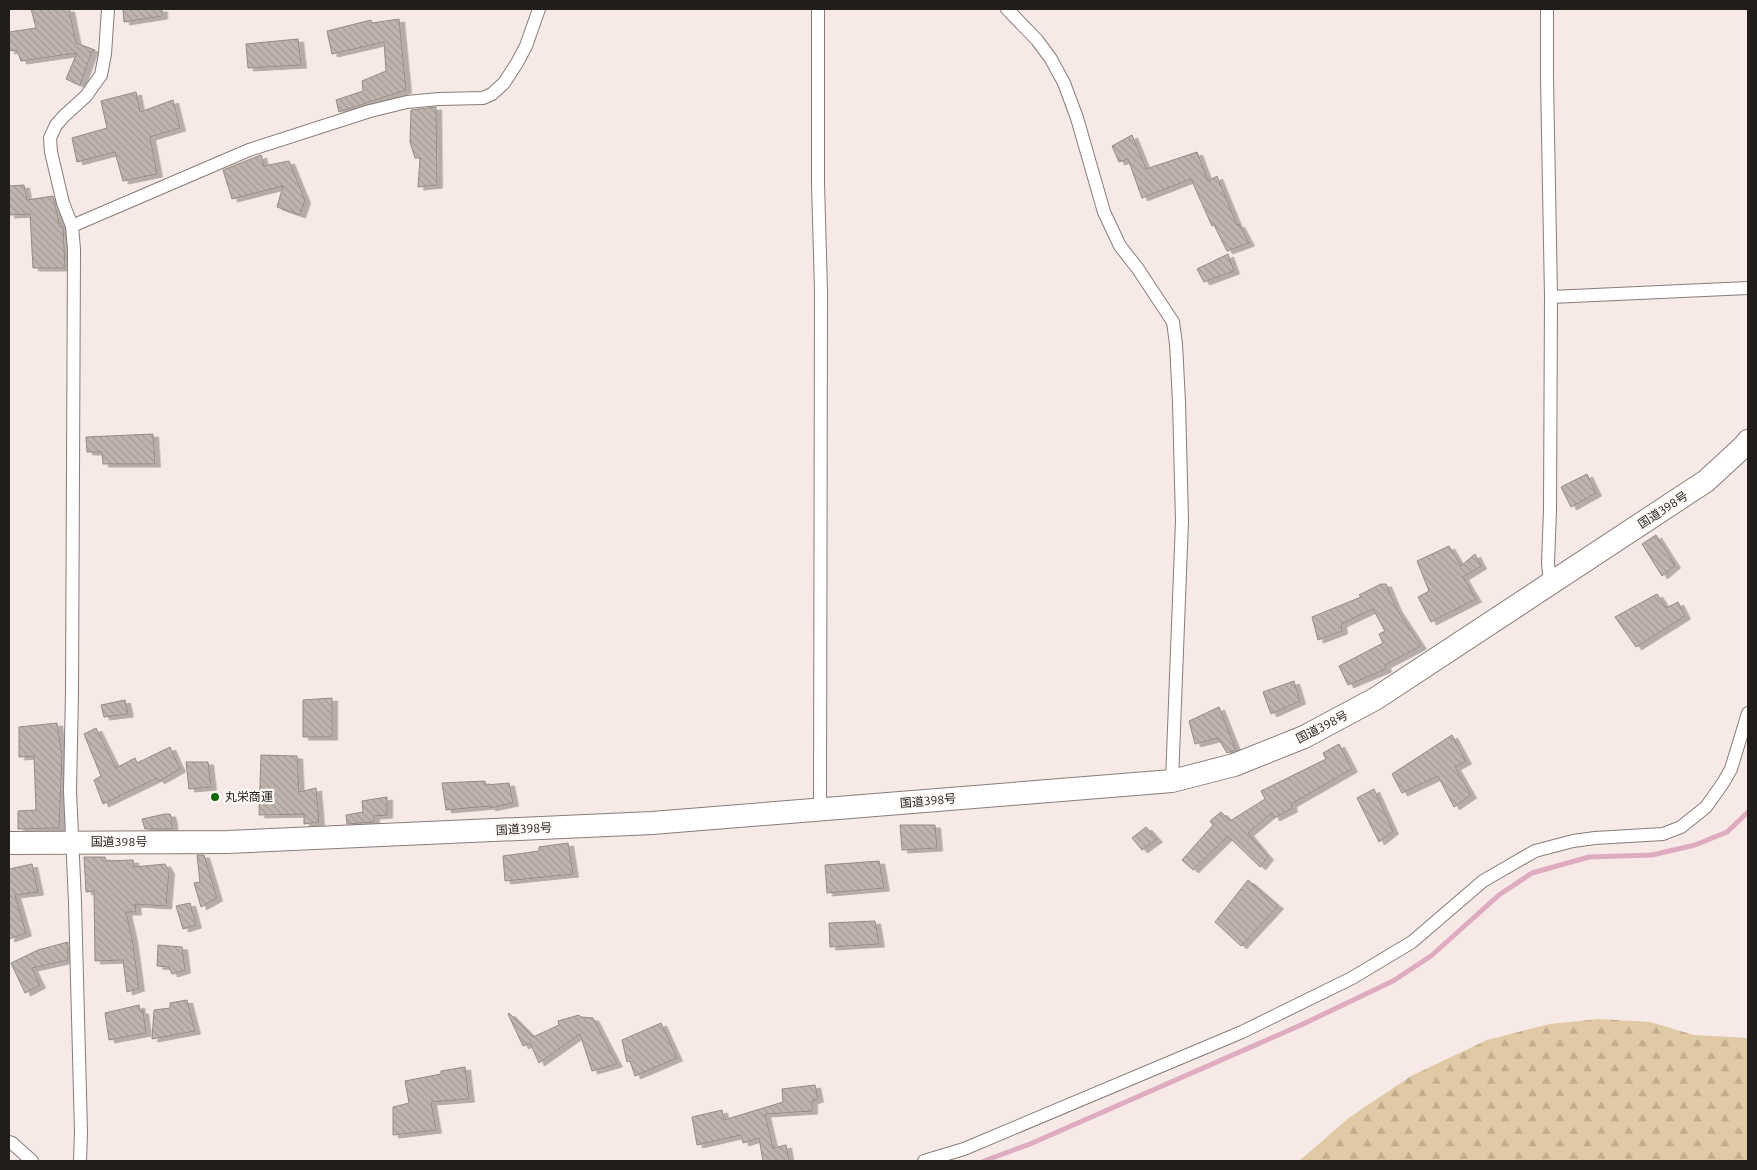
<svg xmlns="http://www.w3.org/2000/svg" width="1757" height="1170" font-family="Ubuntu,'Noto Sans JP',sans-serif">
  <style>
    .forest { fill: url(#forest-firs) }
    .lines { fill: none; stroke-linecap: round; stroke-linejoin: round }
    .stream { stroke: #deabc0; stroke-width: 5 }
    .building { fill: url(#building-back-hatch); stroke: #958b84; filter: url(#shadow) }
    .street-casing { stroke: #887c79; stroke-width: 14 }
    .highway-casing { stroke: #887c79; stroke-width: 24 }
    .street { stroke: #fff; stroke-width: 12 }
    .highway { stroke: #fff; stroke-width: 22 }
    .poi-dot { fill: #14680c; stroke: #fef9f7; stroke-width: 2 }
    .labels { text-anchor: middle; stroke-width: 4.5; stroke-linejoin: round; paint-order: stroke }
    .street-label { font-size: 12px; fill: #211d1b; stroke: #fef9f7 }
    .poi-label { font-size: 12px; fill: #211d1b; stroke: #fef9f7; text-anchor: start }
  </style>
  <defs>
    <pattern id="forest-firs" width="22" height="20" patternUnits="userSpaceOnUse" patternTransform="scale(1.25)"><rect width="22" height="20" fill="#e1c9a6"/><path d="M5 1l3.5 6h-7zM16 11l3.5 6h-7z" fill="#c1ac8e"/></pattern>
    <pattern id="building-back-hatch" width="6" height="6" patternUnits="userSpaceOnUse" patternTransform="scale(1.25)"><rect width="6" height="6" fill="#bfb5ae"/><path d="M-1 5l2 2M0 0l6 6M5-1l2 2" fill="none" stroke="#a49b95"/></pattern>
    <filter id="shadow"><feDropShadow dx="5.5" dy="3" stdDeviation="0" flood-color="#0004"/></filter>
  </defs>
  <rect width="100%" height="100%" fill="#f7eae6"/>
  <polygon class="forest" points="1599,1019 1650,1022 1694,1035 1748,1038 1748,1161 1299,1161 1350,1117 1411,1076 1487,1040 1550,1024"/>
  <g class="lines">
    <polyline class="stream" points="984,1161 1030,1144 1301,1025 1393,981 1431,956 1499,895 1532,873 1589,857 1652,855 1695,845 1727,832 1748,812"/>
  </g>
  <g class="building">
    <polygon points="31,9 69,9 76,43 95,50 92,51 80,85 66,79 77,53 21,61 17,50 9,51 9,32 36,28"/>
    <polygon points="123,9 162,9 162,16 124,22"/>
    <polygon points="399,19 406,90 339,112 336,100 363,91 362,81 386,71 384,42 332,54 327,31 371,20 372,23"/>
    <polygon points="298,39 301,65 248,68 246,44"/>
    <polygon points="136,92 140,112 173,100 180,128 150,137 157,174 123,181 115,152 77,162 72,138 107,128 101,101"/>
    <polygon points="436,107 437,185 418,187 420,158 415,158 410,142 411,110"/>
    <polygon points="1132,135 1146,169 1197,152 1208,181 1217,176 1237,225 1239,224 1249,243 1227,251 1214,225 1212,226 1191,179 1142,198 1128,159 1119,162 1112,146"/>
    <polygon points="261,155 264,166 289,161 305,200 300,215 277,207 283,186 232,199 223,170"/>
    <polygon points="24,185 27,200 53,196 60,227 63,226 65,268 33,268 30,214 9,215 9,186"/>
    <polygon points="1228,254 1234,271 1204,282 1197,269"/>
    <polygon points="153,434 155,464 103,464 102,452 87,452 86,437"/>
    <polygon points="1587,474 1596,493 1571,507 1561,487"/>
    <polygon points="1656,535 1675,565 1662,576 1642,544"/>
    <polygon points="1449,546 1461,566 1475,554 1481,566 1463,577 1476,599 1431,622 1418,597 1429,591 1417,561"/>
    <polygon points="1381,584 1386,584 1396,608 1421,646 1385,665 1386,669 1348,685 1339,666 1383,643 1379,634 1385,631 1373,609 1341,624 1342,631 1318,640 1312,617 1361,597 1359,595"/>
    <polygon points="1657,594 1666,608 1678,602 1685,616 1636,647 1615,617"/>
    <polygon points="1294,681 1300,701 1271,714 1263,692"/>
    <polygon points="332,698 332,737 303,737 303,700"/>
    <polygon points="125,700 128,714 104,717 101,705"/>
    <polygon points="1219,707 1236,750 1227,753 1218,738 1195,744 1189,721"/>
    <polygon points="57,723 62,756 59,828 18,829 18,811 36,810 34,756 19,757 19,727"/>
    <polygon points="96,728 116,768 135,758 137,763 170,747 180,769 159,781 157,778 103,804 94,780 101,776 84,734"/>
    <polygon points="1452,735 1466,761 1455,767 1471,795 1454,807 1438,776 1402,793 1392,774"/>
    <polygon points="1339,744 1352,769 1291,804 1292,809 1274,818 1272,813 1248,833 1268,857 1260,867 1228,836 1193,870 1182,860 1213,825 1210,821 1221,812 1230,821 1265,799 1261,791 1326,759 1323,753"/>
    <polygon points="261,755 297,756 299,792 316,788 319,822 304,824 304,814 259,815"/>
    <polygon points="186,762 208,762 211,787 189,789"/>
    <polygon points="485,781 486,785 509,783 513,803 490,808 490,806 446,810 442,783"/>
    <polygon points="1374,789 1393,831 1379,842 1357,798"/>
    <polygon points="387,797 387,815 374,816 374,822 347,824 346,815 363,812 362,801"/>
    <polygon points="165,814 170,814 172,820 172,829 145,829 142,819"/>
    <polygon points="900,825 935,825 937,848 902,850"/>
    <polygon points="1146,827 1157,839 1142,850 1132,838"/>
    <polygon points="568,843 573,874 505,881 503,856 539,851 539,847"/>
    <polygon points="197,855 204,855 217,898 201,907 194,883 200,882"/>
    <polygon points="84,857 105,857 106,861 133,860 134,867 165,864 169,871 166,906 135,904 136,912 126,912 132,938 139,988 127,992 123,960 95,961 94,891 86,892"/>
    <polygon points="879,861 884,888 827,893 825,865"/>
    <polygon points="32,864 38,892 15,895 26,933 9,939 9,869"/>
    <polygon points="1248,880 1278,906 1241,946 1215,922"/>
    <polygon points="190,903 196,925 183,929 176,906"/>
    <polygon points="875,921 879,944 830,947 829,923"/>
    <polygon points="68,942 68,960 32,968 40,985 25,993 11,963 38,950"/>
    <polygon points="158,945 182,947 185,970 172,974 169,967 157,966"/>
    <polygon points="187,1000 195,1031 152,1039 154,1010 170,1008 170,1003"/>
    <polygon points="139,1005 140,1011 143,1011 146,1033 109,1040 105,1013"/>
    <polygon points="509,1013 533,1037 559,1025 558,1021 579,1015 581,1017 593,1018 617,1064 592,1071 580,1034 539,1063 530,1043 523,1046 508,1014"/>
    <polygon points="661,1023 677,1058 635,1076 630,1061 627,1062 622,1040"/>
    <polygon points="465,1067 469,1099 431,1102 436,1130 393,1135 393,1107 409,1103 405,1081 441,1074 441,1071"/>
    <polygon points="815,1085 818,1099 812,1101 812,1111 765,1114 773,1148 786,1145 789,1161 763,1161 759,1138 743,1143 741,1135 697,1145 692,1117 722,1110 724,1120 783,1102 782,1089"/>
  </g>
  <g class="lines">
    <defs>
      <g id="street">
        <polyline points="818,9 818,183 821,291 820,810"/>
        <polyline points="1007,9 1037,40 1051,59 1064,83 1077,118 1104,212 1120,246 1138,269 1173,322 1176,344 1179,402 1182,521 1172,781"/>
        <polyline points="1547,9 1547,78 1551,297 1550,510 1548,563 1550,584"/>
        <polyline points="72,226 249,150 370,111 407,102 439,99 483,98 492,94 504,83 517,63 526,46 539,9"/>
        <polyline points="1551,297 1748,288"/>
        <polyline points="9,1142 12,1143 32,1161"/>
        <polyline points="80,1161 81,1132 75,902 70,791 72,692 74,249 72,226 63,203 51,152 50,138 56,125 64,116 86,96 101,75 105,54 108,9"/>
        <polyline points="924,1161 964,1149 1242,1032 1352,978 1412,942 1483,881 1535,851 1573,841 1595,838 1663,834 1681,827 1706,807 1723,783 1731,769 1748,713"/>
      </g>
      <polyline id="highway" points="9,843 227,842 652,823 1172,781 1234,765 1304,737 1375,699 1706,481 1744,446 1748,441"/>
    </defs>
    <use href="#street" class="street-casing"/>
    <use href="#highway" class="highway-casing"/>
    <use href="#street" class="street"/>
    <use href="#highway" class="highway"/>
  </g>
  <circle class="poi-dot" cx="215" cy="797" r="5"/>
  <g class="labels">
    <g class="street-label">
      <text transform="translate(1663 510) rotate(-33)" y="4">国道398号</text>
      <text transform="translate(1322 727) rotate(-27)" y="4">国道398号</text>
      <text transform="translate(928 801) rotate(-5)" y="4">国道398号</text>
      <text transform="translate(524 829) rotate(-3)" y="4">国道398号</text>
      <text x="119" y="846">国道398号</text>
    </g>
    <g class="poi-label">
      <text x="225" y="801">丸栄商運</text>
    </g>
  </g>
  <rect width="1757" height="1170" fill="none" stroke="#211d1b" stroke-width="20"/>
</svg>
